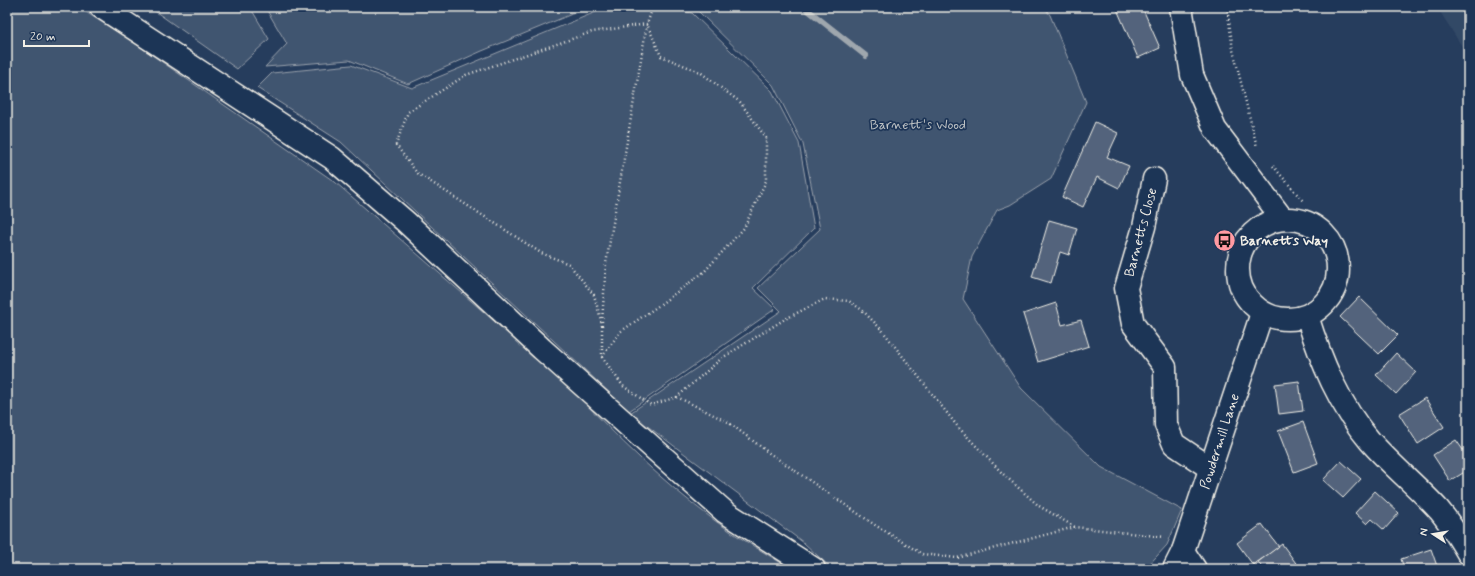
<svg xmlns="http://www.w3.org/2000/svg" width="1475" height="576" font-family="Mynerve,sans-serif">
  <style>
    .built { fill: #334966 }
    .green { fill: #40546f; stroke: #9aa2ac }
    .lines { fill: none; stroke-linecap: round; stroke-linejoin: round }
    .stream { stroke: #9fa7ae; stroke-width: 6 }
    .building { fill: #52647b; stroke: #f4f1e8 }
    .minor-casing { stroke: #f4f1e8; stroke-width: 25 }
    .path { stroke: #f4f1e8; stroke-width: 2.5; stroke-dasharray: 1 3; stroke-linecap: butt }
    .minor { stroke: #1d3557; stroke-width: 22 }
    .labels { text-anchor: middle; stroke-width: 3.5; stroke-linejoin: round; paint-order: stroke }
    .park-label { font-size: 14px; fill: #bec2c4; stroke: #1d3557 }
    .street-label { font-size: 14px; fill: #f4f1e8; stroke: #1d3557 }
    .poi-label { font-size: 14px; font-weight: bold; fill: #f4f1e8; stroke: #1d3557; text-anchor: start }
  </style>
  <rect width="100%" height="100%" fill="#263d5d"/>
  <filter id="ink" filterUnits="userSpaceOnUse"><feTurbulence type="fractalNoise" baseFrequency=".025" numOctaves="2"/><feDisplacementMap in="SourceGraphic" scale="8" xChannelSelector="R" yChannelSelector="G"/><feConvolveMatrix kernelMatrix="1 2 1 2 8 2 1 2 1" color-interpolation-filters="sRGB"/></filter>
  <g filter="url(#ink)">
    <polygon class="built" points="1437,7 1468,7 1468,56"/>
    <g class="green">
      <path d="M 7,7 L 78,7 L 142,48 L 335,182 L 574,391 C 616,437 664,483 714,520 C 738,538 766,553 791,569 L 7,569 Z"/>
      <polygon points="149,7 250,7 269,39 237,69"/>
      <polygon points="265,7 589,7 482,51 408,84 349,60 265,67 287,44"/>
      <polygon points="608,7 659,7 692,13 772,91 799,143 814,228 753,288 775,309 629,411 341,142 257,88 272,73 351,65 412,88"/>
      <polygon points="685,7 1044,7 1050,15 1086,102 1051,179 1010,205 997,210 972,257 963,299 1021,388 1101,467 1182,510 1167,545 1145,569 832,569 804,543 630,413 781,311 758,288 820,229 803,144 773,85 696,9"/>
    </g>
    <g class="lines">
      <polyline class="stream" points="804,7 866,56"/>
    </g>
    <g class="building">
      <polygon points="1116,7 1142,7 1160,48 1138,58"/>
      <polygon points="1095,122 1118,133 1107,157 1129,166 1119,188 1097,177 1083,207 1062,197"/>
      <polygon points="1049,220 1077,228 1069,255 1060,252 1051,283 1032,277"/>
      <polygon points="1359,297 1398,335 1379,354 1340,317"/>
      <polygon points="1056,303 1062,325 1081,320 1089,346 1038,362 1023,314"/>
      <polygon points="1396,353 1416,372 1396,394 1376,375"/>
      <polygon points="1299,381 1303,411 1279,414 1275,384"/>
      <polygon points="1425,398 1444,427 1418,444 1399,414"/>
      <polygon points="1303,422 1318,463 1294,472 1278,431"/>
      <polygon points="1456,440 1468,457 1468,470 1450,481 1433,455"/>
      <polygon points="1341,461 1361,479 1343,498 1323,480"/>
      <polygon points="1375,491 1399,513 1384,530 1372,519 1367,524 1355,513"/>
      <polygon points="1262,524 1279,547 1253,565 1237,543"/>
      <polygon points="1282,544 1298,566 1294,569 1263,569 1258,562"/>
      <polygon points="1431,549 1438,569 1404,569 1401,559"/>
    </g>
    <g class="lines">
      <defs>
        <g id="minor">
          <polyline points="101,7 332,158 406,222 542,349 725,512 814,569"/>
          <polyline points="1181,7 1192,75 1215,129 1282,218"/>
          <polyline points="1154,179 1144,227 1126,288 1133,324 1165,367 1166,425 1174,444 1210,468"/>
          <circle cx="1288" cy="269" r="50"/>
          <path d="M 1307,316 C 1321,361 1339,405 1370,441 C 1391,465 1417,486 1439,510 C 1450,523 1459,538 1468,553"/>
          <polyline points="1183,551 1195,569"/>
          <polyline points="1174,569 1183,551 1262,313"/>
        </g>
      </defs>
      <use href="#minor" class="minor-casing"/>
      <g class="path">
        <polyline points="1227,7 1233,50 1257,147"/>
        <polyline points="1273,166 1303,201"/>
        <polyline points="602,322 606,264 647,24 653,7"/>
        <polyline points="602,357 620,332 658,306 704,272 744,228 766,181 766,138 740,102 700,72 661,56 647,24 592,32 466,75 408,112 396,145 417,173 541,253 569,264 594,295 602,324 602,357 623,386 651,405 677,397"/>
        <polyline points="1075,527 957,558 922,554 875,525 769,453 728,422 677,397 722,358 785,319 825,299 849,301 862,310 882,330 958,427 1003,474 1039,506 1075,527 1165,537"/>
      </g>
      <use href="#minor" class="minor"/>
    </g>
  </g>
  <defs>
    <symbol id="bus-disc" viewBox="-11 -11 22 22"><circle r="9.5" fill="#ff9aa2" stroke="#1d3557"/><path d="M-5-6H5V4H4V6H2V4H-2V6H-4V4H-5ZM-3.5-4V0h7V-4ZM-3.5 1.2v1.5H-2V1.2ZM2 1.2v1.5H3.5V1.2Z" fill="#111"/></symbol>
  </defs>
  <g fill-rule="evenodd">
    <use href="#bus-disc" x="1212" y="228" width="25" height="25"/>
  </g>
  <g class="labels">
    <g class="park-label">
      <text x="918" y="129">Barnett's Wood</text>
    </g>
    <g class="street-label">
      <text transform="translate(1140 232) rotate(-75)" y="5">Barnetts Close</text>
      <text transform="translate(1219 441) rotate(-72)" y="5">Powdermill Lane</text>
    </g>
    <g class="poi-label">
      <text x="1240" y="245">Barnetts Way</text>
    </g>
  </g>
  <rect width="1475" height="576" fill="none" stroke="#1d3557" stroke-width="24"/>
  <rect x="12" y="12" width="1451" height="552" fill="none" stroke="#f4f1e8" stroke-width="1.5" filter="url(#ink)"/>
  <g transform="translate(1433 534) rotate(282)" stroke="#1d3557" stroke-width="3" paint-order="stroke">
  <path d="M0-3L7 15L0 10L-7 15Z" fill="#f4f1e8"/>
  <text y="-6" font-size="11" font-weight="bold" text-anchor="middle" fill="#f4f1e8">N</text>
  </g>
  <path d="M24 40v6h65v-6" fill="none" stroke="#f4f1e8" stroke-width="2"/>
  <text x="30" y="40" font-size="12" fill="#f4f1e8" stroke="#1d3557" stroke-width="3" paint-order="stroke">20 m</text>
</svg>
